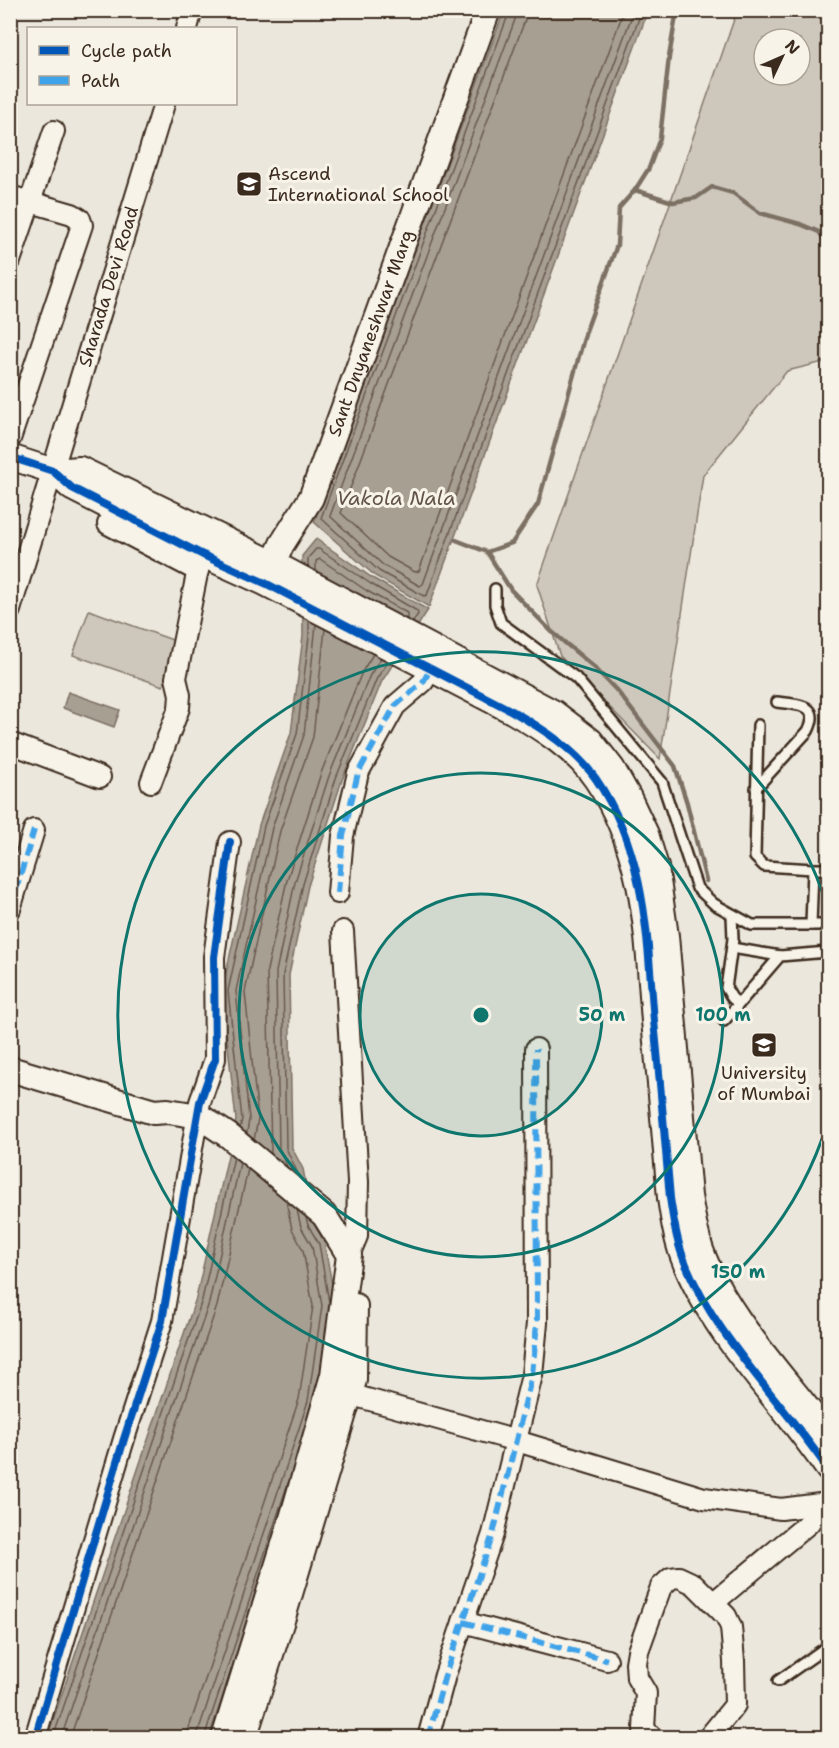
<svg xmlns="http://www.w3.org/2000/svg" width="839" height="1748" font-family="'Shantell Sans',sans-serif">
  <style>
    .green { fill: #cec8bc; stroke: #84796d; stroke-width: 1.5; fill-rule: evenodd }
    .water { fill: #a89f93; stroke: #7c7064; stroke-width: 1.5 }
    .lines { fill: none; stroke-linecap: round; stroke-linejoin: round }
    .shore { stroke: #67594d; stroke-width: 1.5 }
    .stream { stroke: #7c7064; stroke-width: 4.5 }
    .service-casing { stroke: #3b2a1e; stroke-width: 14 }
    .minor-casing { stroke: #3b2a1e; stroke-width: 24 }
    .tertiary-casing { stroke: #3b2a1e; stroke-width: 28 }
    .service { stroke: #f7f3e8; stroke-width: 9 }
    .minor { stroke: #f7f3e8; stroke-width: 20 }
    .tertiary { stroke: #f7f3e8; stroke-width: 24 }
    .quiet { stroke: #3fa3ea; stroke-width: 6; stroke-dasharray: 12 6; stroke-linecap: butt }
    .cycleway-casing { stroke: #f7f3e8; stroke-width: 11 }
    .cycleway { stroke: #0057b8; stroke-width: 8 }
    .ring { fill: none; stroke: #0f766e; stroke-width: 3 }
    .labels { text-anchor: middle; stroke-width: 6; stroke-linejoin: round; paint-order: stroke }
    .poi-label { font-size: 18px; fill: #3b2a1e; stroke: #f7f3e8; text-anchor: start }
    .street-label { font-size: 18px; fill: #3b2a1e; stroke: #f7f3e8 }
    .water-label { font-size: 20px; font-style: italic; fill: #615347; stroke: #f7f3e8 }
    .centre { fill: #0f766e; stroke: #f7f3e8; stroke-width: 3 }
    .ring-label { font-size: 18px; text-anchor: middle; font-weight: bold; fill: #0f766e; stroke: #f7f3e8; stroke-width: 6; stroke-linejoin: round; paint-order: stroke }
  </style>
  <rect width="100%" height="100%" fill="#ece7dc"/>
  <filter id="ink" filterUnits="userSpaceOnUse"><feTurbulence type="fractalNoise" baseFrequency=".0167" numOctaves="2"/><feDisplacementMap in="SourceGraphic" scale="12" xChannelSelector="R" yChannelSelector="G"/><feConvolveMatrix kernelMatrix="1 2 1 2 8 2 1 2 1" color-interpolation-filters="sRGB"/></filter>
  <g filter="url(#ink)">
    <g class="green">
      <path d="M 737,11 L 828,11 L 828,361 L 787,371 L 703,475 L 660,759 L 560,656 L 537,585 ZM 764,39 L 800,39 L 800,75 L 764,75 Z"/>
      <polygon points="89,610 178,642 163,686 73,655"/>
    </g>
    <g class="water">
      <polygon points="504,11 648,11 429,607 375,576 314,522"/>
      <polygon points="316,539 374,579 428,610 382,681 342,780 308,886 289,975 292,1148 303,1169 313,1222 324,1241 336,1306 321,1405 209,1737 47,1738 196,1298 236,1120 222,991 259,825 291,733 303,636 302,556"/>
      <polygon points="68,692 120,710 114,727 63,708"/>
    </g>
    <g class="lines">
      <g class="shore">
        <polyline points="510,10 321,518 379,571 424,596 427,595 642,10"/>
        <polyline points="517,10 516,17 330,516 383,565 420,586 423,584 634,10"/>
        <polyline points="526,10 525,20 341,513 388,557 415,572 419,571 624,10"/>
        <polyline points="308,566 308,558 316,549 319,549 371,584 417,611 418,614 413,622"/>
        <polyline points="316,570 316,561 320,559 367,591 407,613 407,619"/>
        <polyline points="240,1128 242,1119 228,991 264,826 297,734 309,637 309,621"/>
        <polyline points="247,1133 249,1119 236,991 272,828 304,735 316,625"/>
        <polyline points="254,1140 258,1119 245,992 280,831 313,737 325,629"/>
        <polyline points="271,1153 267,970 287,880 321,773 362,672 373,654"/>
        <polyline points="287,1166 279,1148 276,972 295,882 329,776 370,675 381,658"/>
        <polyline points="299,1176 286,1148 283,974 303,884 336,778 377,678 388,662"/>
        <polyline points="306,1218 308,1225 319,1244 329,1302"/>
        <polyline points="53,1738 202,1300 234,1157"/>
        <polyline points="61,1738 209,1303 240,1163"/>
        <polyline points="70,1738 217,1306 248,1169"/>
        <polyline points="187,1738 189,1728 299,1399 313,1306 303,1250 292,1229 286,1201"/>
        <polyline points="196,1738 308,1401 322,1306 312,1246 301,1227 297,1210"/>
        <polyline points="204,1738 288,1483"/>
      </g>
      <g class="stream">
        <polyline points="635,190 649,168 660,138 669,57 677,10"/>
        <polyline points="456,540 487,552 512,543 538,504 586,331 617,245 619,208 635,190 673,202 696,198 712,187 733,193 760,213 800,224 819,232 828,244"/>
        <polyline points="487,552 511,590 551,631 595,668 618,692 675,766 687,803 706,881"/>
      </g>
      <defs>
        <g id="service">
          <polyline points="495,589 495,605 501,623 576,678 662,782 697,888 714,904 752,925 828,925"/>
          <polyline points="758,725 755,857 764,866 813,869 811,925"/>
          <path d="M 756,788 L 808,731 C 822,703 797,705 777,702"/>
          <polyline points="813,869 828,869"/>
          <polyline points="732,915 733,939 726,988 732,998 739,1004"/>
          <polyline points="732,948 780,956"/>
          <polyline points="724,1021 780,956 828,952"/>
          <polyline points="778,1681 828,1646"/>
        </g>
        <g id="minor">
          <polyline points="187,28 192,10"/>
          <polyline points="10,196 72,214 80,219 82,225 10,439"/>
          <polyline points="10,261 54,131"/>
          <polyline points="108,524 198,571"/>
          <path id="s1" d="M 10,610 L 164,104"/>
          <polyline points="10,743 100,777"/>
          <polyline points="151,782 179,708 180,695 176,678 199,564 209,542"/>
          <polyline points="338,893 343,836 358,773 395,706 423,682 430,670"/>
          <polyline points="10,909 34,830"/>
          <polyline points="343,931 358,1182 357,1236 349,1255"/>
          <polyline points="338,1391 517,1441 704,1498 781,1509 828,1503"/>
          <polyline points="713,1603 809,1523 820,1505"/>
          <polyline points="463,1622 607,1660"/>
          <polyline points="35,1738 124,1439 162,1321 200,1102 215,1059 214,957 230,842"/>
          <polyline points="428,1738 445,1675 493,1534 532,1375 537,1323 536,1049"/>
          <polyline points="653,1738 644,1729 646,1693 637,1678 636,1663 638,1651 661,1587 671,1578 679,1577 694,1584 726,1616 731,1627 734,1661 735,1705 708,1738"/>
        </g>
        <g id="tertiary">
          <path d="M 10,457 L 53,471 L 72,488 L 203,555 L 265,583 L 512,711 C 543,729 575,749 596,779 C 646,852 647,936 654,1021 C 660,1080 665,1139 670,1198 C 673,1218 676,1238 683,1257 C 711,1333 782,1401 828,1469"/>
          <path d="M 53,471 L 80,469 L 273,563 L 553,712 L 591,741 L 612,768 L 629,798 L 646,834 L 656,867 L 666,936 L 689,1196 C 692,1214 695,1232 701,1250 C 725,1317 786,1378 828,1435"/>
          <path id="s2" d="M 267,577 L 282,544 L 311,498 L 488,10"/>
          <polyline points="10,1069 154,1112 168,1111 199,1116 229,1136 324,1215 349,1255 333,1375 293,1515 224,1738"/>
          <polyline points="244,1738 284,1614 354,1380 355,1306"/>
        </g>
      </defs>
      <use href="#service" class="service-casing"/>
      <use href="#minor" class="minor-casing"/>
      <use href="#tertiary" class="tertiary-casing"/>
      <use href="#service" class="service"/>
      <use href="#minor" class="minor"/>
      <use href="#tertiary" class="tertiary"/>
      <g class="quiet">
        <polyline points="338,893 343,836 358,773 395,706 423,682 430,670"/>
        <polyline points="10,909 34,830"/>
        <polyline points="463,1622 607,1660"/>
        <polyline points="428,1738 445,1675 493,1534 532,1375 537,1323 536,1049"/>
      </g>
      <defs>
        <g id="cycleway">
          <path d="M 10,457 L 53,471 L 72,488 L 203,555 L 265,583 L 512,711 C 543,729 575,749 596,779 C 646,852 647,936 654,1021 C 660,1080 665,1139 670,1198 C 673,1218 676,1238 683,1257 C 711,1333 782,1401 828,1469"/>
          <polyline points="35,1738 124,1439 162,1321 200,1102 215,1059 214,957 230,842"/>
        </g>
      </defs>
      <use href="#cycleway" class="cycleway-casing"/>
      <use href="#cycleway" class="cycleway"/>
    </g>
  </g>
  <circle cx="481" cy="1015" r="121" fill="#0f766e" fill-opacity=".12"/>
  <g class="ring">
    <circle cx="481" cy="1015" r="121"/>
    <circle cx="481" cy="1015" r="242"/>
    <path d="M828 1121A363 363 0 1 1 828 909"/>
  </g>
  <defs>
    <symbol id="school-square" viewBox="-11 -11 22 22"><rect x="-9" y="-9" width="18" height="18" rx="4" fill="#3b2a1e" stroke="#f7f3e8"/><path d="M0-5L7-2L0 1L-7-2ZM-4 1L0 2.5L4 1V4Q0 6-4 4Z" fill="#fff"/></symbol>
    <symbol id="university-square" viewBox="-11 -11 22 22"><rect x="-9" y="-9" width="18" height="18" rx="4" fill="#3b2a1e" stroke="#f7f3e8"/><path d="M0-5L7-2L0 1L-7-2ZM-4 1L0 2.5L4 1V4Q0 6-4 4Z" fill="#fff"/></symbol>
  </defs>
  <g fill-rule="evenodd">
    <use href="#school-square" x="234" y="169" width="30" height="30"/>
    <use href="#university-square" x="749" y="1030" width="30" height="30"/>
  </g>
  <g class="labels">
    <g class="poi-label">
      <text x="268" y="180">Ascend<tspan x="268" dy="21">International School</tspan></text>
      <text x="764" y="1079" text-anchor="middle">University<tspan x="764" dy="21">of Mumbai</tspan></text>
    </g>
    <g class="street-label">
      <text dy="6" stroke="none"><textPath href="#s1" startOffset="338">Sharada Devi Road</textPath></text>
      <text dy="6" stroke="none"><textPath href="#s2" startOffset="266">Sant Dnyaneshwar Marg</textPath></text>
    </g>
    <g class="water-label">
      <text x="396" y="505">Vakola Nala</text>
    </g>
  </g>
  <circle cx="481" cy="1015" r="9" class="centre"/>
  <g class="ring-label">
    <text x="602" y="1021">50 m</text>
    <text x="723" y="1021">100 m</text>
    <text x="738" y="1278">150 m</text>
  </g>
  <rect width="839" height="1748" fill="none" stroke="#f7f3e8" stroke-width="36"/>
  <rect x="18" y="18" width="803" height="1712" fill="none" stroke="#3b2a1e" stroke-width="2" filter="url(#ink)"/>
  <rect x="27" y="27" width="210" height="78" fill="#f7f3e8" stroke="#aca397" stroke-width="1.5"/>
  <rect x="39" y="46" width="30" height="9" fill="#0057b8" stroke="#aca397" stroke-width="1.5"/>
  <text x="81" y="57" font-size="18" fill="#3b2a1e">Cycle path</text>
  <rect x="39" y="76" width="30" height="9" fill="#3fa3ea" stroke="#aca397" stroke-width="1.5"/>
  <text x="81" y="87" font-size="18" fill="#3b2a1e">Path</text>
  <g transform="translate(782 57) rotate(46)"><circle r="28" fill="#f7f3e8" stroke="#aca397" stroke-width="1.5"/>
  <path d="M0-4.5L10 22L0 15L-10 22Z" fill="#3b2a1e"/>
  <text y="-9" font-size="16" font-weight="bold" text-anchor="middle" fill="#3b2a1e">N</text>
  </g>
</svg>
